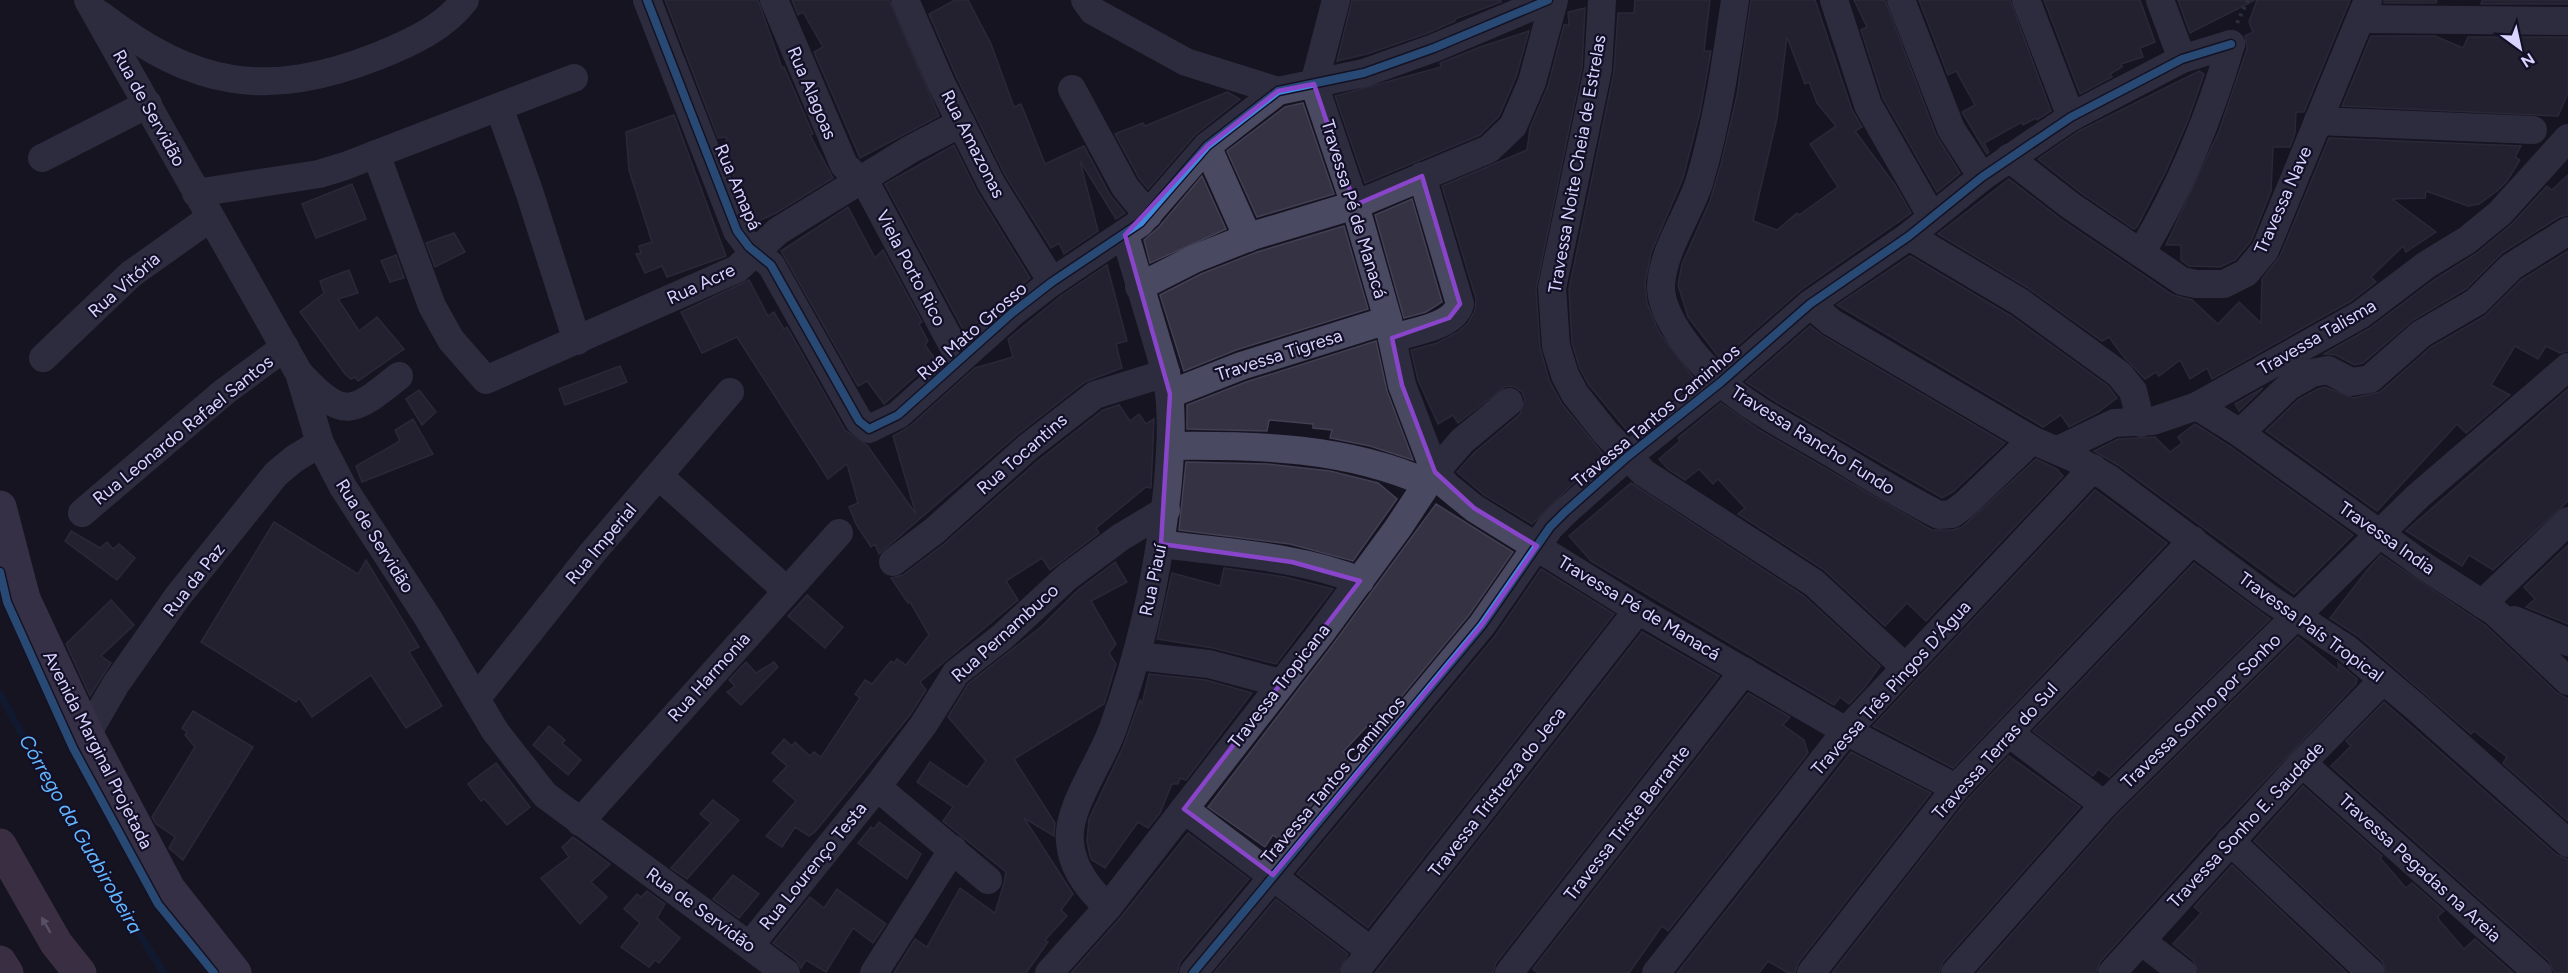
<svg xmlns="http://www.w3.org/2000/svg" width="2568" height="973" font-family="Figtree,sans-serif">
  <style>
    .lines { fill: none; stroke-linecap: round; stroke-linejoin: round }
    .stream { stroke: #0d2144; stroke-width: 7 }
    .building { fill: #343243; stroke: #433f54; stroke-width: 1.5; fill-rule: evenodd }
    .path { stroke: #44505f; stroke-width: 4; stroke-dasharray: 3 4.5; stroke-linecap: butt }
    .minor { stroke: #4a4962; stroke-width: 28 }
    .major { stroke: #5e5373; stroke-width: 33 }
    .highway { stroke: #67516a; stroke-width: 33 }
    .cycleway-casing { stroke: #130f26; stroke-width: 11 }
    .cycleway { stroke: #408adc; stroke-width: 8 }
    .oneway { fill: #a699bc }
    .marked { fill: none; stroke: #8945c9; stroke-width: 4.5; stroke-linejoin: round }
    .labels { text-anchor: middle; stroke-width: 4.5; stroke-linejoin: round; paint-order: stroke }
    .street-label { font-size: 18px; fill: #d9d4ff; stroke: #130f26 }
    .water-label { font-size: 20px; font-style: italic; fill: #62b6ff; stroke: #130f26 }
  </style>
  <rect width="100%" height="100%" fill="#161421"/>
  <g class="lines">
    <path class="stream" d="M 0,694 C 51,789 105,882 164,973"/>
  </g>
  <g class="building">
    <polygon points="665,0 758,0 782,68 784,67 813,134 810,135 833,178 776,213 752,224 729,164 726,137 718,138"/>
    <polygon points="792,0 889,0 939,116 860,158 814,52 823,47 803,12 798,15"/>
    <polygon points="955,0 968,0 991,44 1014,107 1021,104 1045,164 1084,146 1110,195 1125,213 1116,219 1080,161 1098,231 1064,254 1059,243 1051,248 1005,175 956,76 929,14"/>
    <polygon points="1352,0 1501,0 1501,2 1455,19 1455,21 1428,33 1367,54 1337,61"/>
    <polygon points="1635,0 1710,0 1704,51 1711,51 1700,112 1683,178 1651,253 1645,283 1647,303 1659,332 1696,381 1630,434 1589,385 1580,369 1572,343 1569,289 1614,72 1618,13 1634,13"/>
    <path d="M 1751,0 L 1815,0 L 1852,110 L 1862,127 L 1855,131 L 1895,185 L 1911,213 L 1801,290 L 1721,360 L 1688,317 L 1678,285 L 1682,264 L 1710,201 L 1721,164 L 1737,95 ZM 1787,37 L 1805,84 L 1809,82 L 1817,103 L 1836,126 L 1810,144 L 1838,187 L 1799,215 L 1797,213 L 1777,230 L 1753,221 L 1777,118 Z"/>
    <polygon points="1854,0 1885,0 1936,135 1960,173 1937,192 1883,98 1861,30 1867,27"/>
    <polygon points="1919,0 2010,0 2051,111 2037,120 2036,118 2023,125 2022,122 1984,143 1989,152 1987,154 1962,112 1975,105 1956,71 1948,75"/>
    <polygon points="2044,0 2140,0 2155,42 2140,48 2143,57 2121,64 2122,67 2110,74 2112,77 2080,94"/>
    <polygon points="2178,0 2255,0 2190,33"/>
    <polygon points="2257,0 2350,0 2304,112 2296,112 2295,133 2290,147 2273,147 2271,191 2251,241 2235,260 2220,267 2189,266 2181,260 2181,245 2166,245 2219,131 2247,49 2245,36 2253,32 2249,22"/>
    <polygon points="2384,0 2437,0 2436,3 2384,3"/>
    <polygon points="2482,0 2568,0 2568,4 2481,4"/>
    <polygon points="1585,8 1582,67 1536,289 1540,347 1549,380 1562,404 1603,454 1532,524 1484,495 1457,472 1474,453 1520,414 1525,400 1522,392 1515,387 1506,386 1458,423 1453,415 1438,424 1418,380 1411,350 1437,343 1458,332 1468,323 1475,310 1476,299 1442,186 1527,150 1530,128 1548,86 1564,25 1569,25 1568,12"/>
    <polygon points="1529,31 1516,77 1499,116 1480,135 1365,183 1335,96 1441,67 1440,63 1480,47"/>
    <polygon points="2371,36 2435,36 2463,48 2468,37 2568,37 2568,93 2558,116 2342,106"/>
    <polygon points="2199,71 2204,74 2188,120 2166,171 2137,227 2134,229 2081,193 2038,159 2079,131"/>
    <polygon points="1227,92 1240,99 1195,135 1148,189 1139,178 1115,134 1143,123 1145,126"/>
    <polygon points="1303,103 1334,194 1257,217 1227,151 1285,107"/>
    <polygon points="674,115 726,256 667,277 662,266 645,273 636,254 641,253 639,246 652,242 629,170 626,132"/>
    <polygon points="2329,138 2521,146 2515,157 2520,160 2507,181 2497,191 2479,204 2468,206 2426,191 2425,198 2392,199 2436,232 2406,252 2403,246 2371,277 2376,282 2351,301 2212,379 2207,368 2190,379 2180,360 2159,376 2156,372 2145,379 2123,356 2109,337 2102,341 2028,288 1938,234 2009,179 2062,220 2173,295 2192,300 2218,324 2239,302 2261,323 2262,279 2280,256"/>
    <polygon points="954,145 977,192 1030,278 965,333 885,184"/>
    <polygon points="2568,175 2568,215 2559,217 2502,253 2466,289 2413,320 2363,363 2354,365 2336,355 2324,354 2370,328 2435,279 2477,253 2512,224 2547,186 2552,190"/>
    <polygon points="1202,176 1226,229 1150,263 1144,240 1159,227"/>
    <polygon points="352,184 366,219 316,238 302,204"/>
    <polygon points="1412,199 1442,302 1426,312 1404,318 1375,215"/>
    <polygon points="848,207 875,258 883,250 922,322 919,324 928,341 925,345 935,359 884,404 867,381 858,386 781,251"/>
    <polygon points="1344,226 1368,309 1236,350 1184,371 1160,295 1201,274 1257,252"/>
    <polygon points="454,233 465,252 435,267 426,243"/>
    <polygon points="2568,251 2568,351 2560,353 2546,346 2538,359 2515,346 2491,385 2510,395 2466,433 2457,424 2377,511 2266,431 2299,399 2318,389 2325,387 2353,398 2380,392 2431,347 2485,316 2521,280"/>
    <polygon points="396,255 404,278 390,282 381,261"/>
    <polygon points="1910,256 2011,316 2108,386 2117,398 2098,412 2069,427 2061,415 2043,427 1837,305"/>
    <polygon points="1107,265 1127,341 1116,344 1122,368 1085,382 1017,435 879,554 875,544 871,547 856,524 849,507 858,503 847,464 828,479 737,337 702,353 681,312 749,280 768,316 774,312 784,329 787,327 845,430 867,445 916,514 893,436 909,427 975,368 1013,357 1008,339 1062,295"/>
    <polygon points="349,270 358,293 338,299 359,331 377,317 404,349 358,381 355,377 351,379 345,374 300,312 324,293 320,281"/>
    <polygon points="1810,326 1823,336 2005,443 1953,492 1942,498 1778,403 1746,382"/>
    <polygon points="1376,341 1387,391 1413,460 1370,446 1330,438 1332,430 1313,428 1313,424 1269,420 1267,431 1187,429 1187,405 1246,382"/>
    <polygon points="620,366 627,382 565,405 559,389"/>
    <polygon points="2263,388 2239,411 2235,404"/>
    <polygon points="2568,389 2568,501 2493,570 2469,555 2462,566 2406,531"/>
    <polygon points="419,390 436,412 422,425 406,399"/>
    <polygon points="1721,403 1761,431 1932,530 1953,530 1962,527 2036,459 2057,469 2063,476 1926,621 1907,603 1885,626 1823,569 1738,514 1745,508 1718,479 1713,484 1699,469 1685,480 1668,469 1659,459 1680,441 1678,438"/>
    <polygon points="1119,405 1130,421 1139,414 1146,424 1154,419 1151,488 1146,487 1096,528 1099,533 1050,570 1042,558 1006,581 1018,600 920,682 926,690 910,715 815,832 809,836 795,827 782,847 766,836 796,801 773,781 787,766 772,753 784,739 792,746 795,742 810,756 814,752 821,757 860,698 855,694 865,680 872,684 891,661 894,663 897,659 906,665 929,635 910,602 908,603 891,578 903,575 944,544 1039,460 1103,410"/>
    <polygon points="413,419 433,454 362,482 356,466 400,441 395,430"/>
    <polygon points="2195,424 2231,447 2353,535 2294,594 2118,465 2094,451 2118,439 2155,437 2170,452 2182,443 2178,437"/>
    <polygon points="1186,462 1268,464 1330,471 1378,483 1397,499 1353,561 1290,544 1179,530"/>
    <polygon points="1631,483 1804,596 1880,666 1865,687 1849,704 1840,697 1834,705 1591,561 1569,536"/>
    <polygon points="2095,490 2167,543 1953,768 1873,726"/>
    <polygon points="1436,504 1513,552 1469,615 1377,726 1371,722 1343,752 1350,759 1281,841 1273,835 1265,847 1208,807 1334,643"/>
    <polygon points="274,522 358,574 366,560 419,647 409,652 442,706 406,728 371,675 312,717 299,698 296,702 201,642"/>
    <polygon points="71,531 100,548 107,542 113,549 119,544 135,558 117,580 65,541"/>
    <polygon points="2568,545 2568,624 2526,607 2535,599 2524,587"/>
    <polygon points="2381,555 2485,625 2557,693 2568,699 2568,821 2503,763 2507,757 2474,731 2471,734 2358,636 2330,618 2368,569"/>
    <polygon points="1115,562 1127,582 1091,601 1116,644 1109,653 1116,664 1104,704 1014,759 1055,823 1054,836 1024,818 1073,894 1061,910 1067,916 1045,940 1048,942 1026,973 894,973 915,939 927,947 960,888 995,913 1004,883 1006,872 943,821 953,807 917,782 930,762 967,787 986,761 948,717 968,684 1042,626 1078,590"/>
    <polygon points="2194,563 2270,619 2109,777 2098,769 2093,776 2033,731"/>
    <polygon points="1224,568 1285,577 1333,589 1276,664 1213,648 1157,639 1172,573 1220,586"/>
    <polygon points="1541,569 1614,614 1368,928 1297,874 1495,636"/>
    <polygon points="807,595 843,627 825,648 788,616"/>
    <polygon points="111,600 134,625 101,656 111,663 90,696 66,644"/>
    <polygon points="1642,632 1719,676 1496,963 1493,973 1375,973"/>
    <polygon points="2298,637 2339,671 2338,663 2357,679 2356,684 2218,830 2100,962 2096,973 1977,973 2116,816"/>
    <polygon points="746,662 756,673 774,662 778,667 741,705 727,692 735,686 729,680"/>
    <polygon points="1149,674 1206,680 1252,693 1186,780 1180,778 1178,784 1172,784 1160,813 1148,828 1138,822 1105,868 1092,860 1090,856 1087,841 1089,819 1123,747 1140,700 1142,704"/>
    <polygon points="1748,693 1790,717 1783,725 1804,740 1808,753 1668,931 1662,926 1629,973 1538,973 1533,969"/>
    <polygon points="2384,702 2557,855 2568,859 2568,973 2554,973 2549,961 2331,766 2351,746 2346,741"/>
    <polygon points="193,711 253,747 183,860 169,848 175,837 156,824 152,817 195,747 185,735 187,732 182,728"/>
    <polygon points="549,726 565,740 562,743 581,760 568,775 533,745"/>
    <polygon points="1851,752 1931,793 1798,963 1795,973 1788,973 1768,961 1759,973 1677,973"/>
    <polygon points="2009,756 2080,807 1943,962 1939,973 1832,973 1968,799"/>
    <polygon points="496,763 530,807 507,825 488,803 484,799 481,801 468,784"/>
    <polygon points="2303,786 2382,856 2380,858 2406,888 2412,883 2444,911 2438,916 2439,920 2464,949 2475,939 2513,973 2387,973 2382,961 2254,841"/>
    <polygon points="713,800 739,820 687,879 671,868 711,823 700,814"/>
    <polygon points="879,822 921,854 907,879 858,843 871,827 874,829"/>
    <polygon points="1188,833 1249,879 1180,962 1177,973 1071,973 1121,917"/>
    <polygon points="573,837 610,864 591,882 607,897 580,924 541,878 569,857 562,847"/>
    <polygon points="2232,865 2347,973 2199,973 2193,960 2173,944 2201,913 2194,907"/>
    <polygon points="733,875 759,894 739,918 713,899"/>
    <polygon points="837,889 886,924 873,943 853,928 826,972 806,960 801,968 796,960 773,943 810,897 824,908"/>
    <polygon points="647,891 665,904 657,918 680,938 659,963 655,960 649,967 621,947 640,923 624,909 637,894 641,897"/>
    <polygon points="1276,899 1348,954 1338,973 1214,973"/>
  </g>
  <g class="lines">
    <polyline class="path" points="2237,23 2248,0"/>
    <g class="minor">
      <polyline points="88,0 299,373 320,443 343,487 428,618 495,731 545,795 786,973"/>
      <polyline points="647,0 737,231 749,247 771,265 851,407 859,421 869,429 898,415 1012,313 1052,282 1140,223 1207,146 1278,91 1364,73 1434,48 1548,0"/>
      <polyline points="774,0 844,165 869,189 960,359"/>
      <polyline points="905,0 941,83 991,183 1052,282"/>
      <polyline points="1085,0 1093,11 1186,62 1278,91"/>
      <polyline points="1602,0 1598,69 1552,288 1556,346 1565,375 1575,394 1605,432 1644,473 1814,583 1906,668"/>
      <path d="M 1735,0 C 1726,62 1717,123 1699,183 C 1688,216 1663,250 1661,285 C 1660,318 1698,362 1722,383 C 1751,409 1787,427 1821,447 C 1860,470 1899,495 1939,515 L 1952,514 L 1964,505 L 2032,440"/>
      <polyline points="1834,0 1868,105 1932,217"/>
      <polyline points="1901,0 1951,129 1982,177"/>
      <polyline points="2026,0 2071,117"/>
      <polyline points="2160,0 2182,59"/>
      <path d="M 101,15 C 195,87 266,100 378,56 C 410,43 444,28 465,0"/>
      <polyline points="2361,19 2568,21"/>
      <polyline points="1314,84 1355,205 1388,320 1402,385 1435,472 1447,486 1474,508 1638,610 1846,731 1956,788"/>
      <polyline points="1314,84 1336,0"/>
      <polyline points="1072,89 1125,187 1148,215"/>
      <polyline points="499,107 529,191 577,341"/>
      <polyline points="2318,121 2533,130"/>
      <polyline points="1207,146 1248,238"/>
      <polyline points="376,154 432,306 451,340 486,380 737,269 778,231 911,149 961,123"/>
      <polyline points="42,158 148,104"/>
      <polyline points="2009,158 2071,206 2182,281 2196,284 2224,284 2246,273 2265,250 2368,0"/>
      <polyline points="196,193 319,174 345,166 574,78"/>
      <polyline points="1909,236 2020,302 2119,374 2133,391 2141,423"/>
      <path d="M 2141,253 C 2181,187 2209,119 2231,44"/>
      <polyline points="1139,287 1194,259 1252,236 1355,205 1489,149 1513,126 1532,82 1554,0"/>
      <polyline points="1810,304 1831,322 2032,440 2074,458 2108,478 2270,599 2347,649 2418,709 2568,843"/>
      <path d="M 1392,338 C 1412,332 1454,327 1460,304 L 1422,176"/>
      <polyline points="43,358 131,274 210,218"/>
      <path d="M 301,375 C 344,421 353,413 399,376"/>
      <polyline points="1170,394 1241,366 1388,320"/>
      <polyline points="2197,406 2240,433 2427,568 2495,612 2568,681"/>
      <polyline points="2240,433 2289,386 2312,373 2328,370 2351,382 2370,379 2421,334 2476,302 2511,267 2568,231"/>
      <path d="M 1171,446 C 1258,445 1346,447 1427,483"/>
      <polyline points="2058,450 2114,423 2153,421 2197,406 2360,315 2426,265 2467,240 2500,213 2568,138"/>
      <polyline points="659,476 787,591"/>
      <polyline points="82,513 224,392 285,347"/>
      <path d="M 1161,544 C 1227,553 1299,556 1360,581"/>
      <polyline points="893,562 934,531 1028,447 1095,395 1166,373"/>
      <polyline points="2482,604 2568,521"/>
      <polyline points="2514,620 2568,642"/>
      <polyline points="1137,656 1209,664 1280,683"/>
      <polyline points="476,699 593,552 730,392"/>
      <polyline points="2009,733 2104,805"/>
      <polyline points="87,734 116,684 178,596 276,474 294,459 320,443"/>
      <polyline points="2302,763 2538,973"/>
      <polyline points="877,787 988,880"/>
      <polyline points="1184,809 1371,951"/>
      <polyline points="580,822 839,533"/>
      <polyline points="2230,841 2371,973"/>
      <path d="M 1108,907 C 1089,890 1072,869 1070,842 C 1066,808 1102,761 1113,728 C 1142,648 1160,565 1168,481 C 1171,445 1173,408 1166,373 L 1125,235"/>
      <polyline points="2141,941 2183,973"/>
      <polyline points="750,945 877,787 924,724 956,673 1002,637 1067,577 1121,537 1166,510"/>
      <polyline points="874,973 953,849"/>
      <polyline points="1049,973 1108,907 1321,633 1398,528 1435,472 1462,441 1509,402"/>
      <polyline points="1193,973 1482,625 1550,527 1565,512 1627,457 1721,382 1810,304 1909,236 1982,177 2071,117 2182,59 2231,44"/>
      <polyline points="1354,973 1638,610"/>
      <polyline points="1509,973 1744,671"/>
      <polyline points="1656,973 1846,731 2093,468"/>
      <polyline points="1811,973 1956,788 2193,540"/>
      <polyline points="1955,973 2104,805 2418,496 2568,367"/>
      <polyline points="2112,973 2302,763 2383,680"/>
    </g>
    <polyline class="major" points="0,507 24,599 87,734 169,889 235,973"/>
    <g class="highway">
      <polyline points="0,845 56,943 80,973"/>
      <polyline points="0,962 7,973"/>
    </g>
    <defs>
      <g id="cycleway">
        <polyline points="647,0 737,231 749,247 771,265 851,407 859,421 869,429 898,415 1012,313 1052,282 1140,223 1207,146 1278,91 1364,73 1434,48 1548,0"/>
        <polyline points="0,572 7,602 73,748 158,904 214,973"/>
        <polyline points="1193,973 1482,625 1550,527 1565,512 1627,457 1721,382 1810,304 1909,236 1982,177 2071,117 2182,59 2231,44"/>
      </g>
    </defs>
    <use href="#cycleway" class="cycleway-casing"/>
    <use href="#cycleway" class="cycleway"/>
  </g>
  <defs><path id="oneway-solid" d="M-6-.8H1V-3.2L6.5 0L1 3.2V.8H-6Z" transform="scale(1.5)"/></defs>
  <use class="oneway" href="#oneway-solid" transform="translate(46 925) rotate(-120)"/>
  <path d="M0 0H2568V973H0ZM 1314,84 L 1355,205 L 1422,176 L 1460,304 L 1449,318 L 1392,338 L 1402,385 L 1435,472 L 1474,508 L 1537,546 L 1482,625 L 1273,875 L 1184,809 L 1360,581 L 1292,562 L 1161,544 L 1170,394 L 1125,235 L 1207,146 L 1278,91 Z" fill="#161421" fill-opacity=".55" fill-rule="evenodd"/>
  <path class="marked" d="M 1314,84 L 1355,205 L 1422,176 L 1460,304 L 1449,318 L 1392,338 L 1402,385 L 1435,472 L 1474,508 L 1537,546 L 1482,625 L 1273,875 L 1184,809 L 1360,581 L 1292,562 L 1161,544 L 1170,394 L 1125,235 L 1207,146 L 1278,91 Z"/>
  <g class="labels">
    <g class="street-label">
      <text transform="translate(812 93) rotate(67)" y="6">Rua Alagoas</text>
      <text transform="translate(149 108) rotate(61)" y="6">Rua de Servidão</text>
      <text transform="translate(973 144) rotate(63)" y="6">Rua Amazonas</text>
      <text transform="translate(1577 164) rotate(-80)" y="6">Travessa Noite Cheia de Estrelas</text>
      <text transform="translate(738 187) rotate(67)" y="6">Rua Amapá</text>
      <text transform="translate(2283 200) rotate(-66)" y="6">Travessa Nave</text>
      <text transform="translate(1354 209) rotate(73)" y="6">Travessa Pé de Manacá</text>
      <text transform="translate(911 268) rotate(62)" y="6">Viela Porto Rico</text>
      <text transform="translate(701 284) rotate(-25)" y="6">Rua Acre</text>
      <text transform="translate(124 285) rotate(-41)" y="6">Rua Vitória</text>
      <text transform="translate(972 331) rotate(-41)" y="6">Rua Mato Grosso</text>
      <text transform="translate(2317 337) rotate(-30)" y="6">Travessa Talisma</text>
      <text transform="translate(1279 355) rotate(-18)" y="6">Travessa Tigresa</text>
      <text transform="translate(1656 416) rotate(-40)" y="6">Travessa Tantos Caminhos</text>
      <text transform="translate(183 430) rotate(-39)" y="6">Rua Leonardo Rafael Santos</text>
      <text transform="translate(1813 440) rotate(32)" y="6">Travessa Rancho Fundo</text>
      <text transform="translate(1022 454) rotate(-41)" y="6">Rua Tocantins</text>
      <text transform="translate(375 536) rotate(58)" y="6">Rua de Servidão</text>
      <text transform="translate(2387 538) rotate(35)" y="6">Travessa India</text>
      <text transform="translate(601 544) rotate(-50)" y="6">Rua Imperial</text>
      <text transform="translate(194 580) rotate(-52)" y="6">Rua da Paz</text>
      <text transform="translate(1153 580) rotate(-78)" y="6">Rua Piauí</text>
      <text transform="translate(1639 608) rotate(31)" y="6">Travessa Pé de Manacá</text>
      <text transform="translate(2311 627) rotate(36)" y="6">Travessa País Tropical</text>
      <text transform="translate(1005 633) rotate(-42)" y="6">Rua Pernambuco</text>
      <text transform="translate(709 677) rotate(-48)" y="6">Rua Harmonia</text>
      <text transform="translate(1279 686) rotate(-52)" y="6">Travessa Tropicana</text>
      <text transform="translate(1891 688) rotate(-48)" y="6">Travessa Três Pingos D'Água</text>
      <text transform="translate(2201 711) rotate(-44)" y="6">Travessa Sonho por Sonho</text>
      <text transform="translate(98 750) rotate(63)" y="6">Avenida Marginal Projetada</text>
      <text transform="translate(1995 751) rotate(-48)" y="6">Travessa Terras do Sul</text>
      <text transform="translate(1333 780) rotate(-50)" y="6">Travessa Tantos Caminhos</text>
      <text transform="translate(1497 792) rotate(-52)" y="6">Travessa Tristreza do Jeca</text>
      <text transform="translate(1627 823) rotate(-52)" y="6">Travessa Triste Berrante</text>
      <text transform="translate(2246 825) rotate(-47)" y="6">Travessa Sonho E. Saudade</text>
      <text transform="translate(813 866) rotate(-51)" y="6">Rua Lourenço Testa</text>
      <text transform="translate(2420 868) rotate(42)" y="6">Travessa Pegadas na Areia</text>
      <text transform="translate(701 910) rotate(36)" y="6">Rua de Servidão</text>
    </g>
    <g class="water-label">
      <text transform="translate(81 834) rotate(60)" y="7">Córrego da Guabirobeira</text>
    </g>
  </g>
  <g transform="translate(2520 48) rotate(147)" stroke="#130f26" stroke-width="4.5" paint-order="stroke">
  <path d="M0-4.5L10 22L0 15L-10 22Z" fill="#d9d4ff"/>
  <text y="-9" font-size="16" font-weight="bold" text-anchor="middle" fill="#d9d4ff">N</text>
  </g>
</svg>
